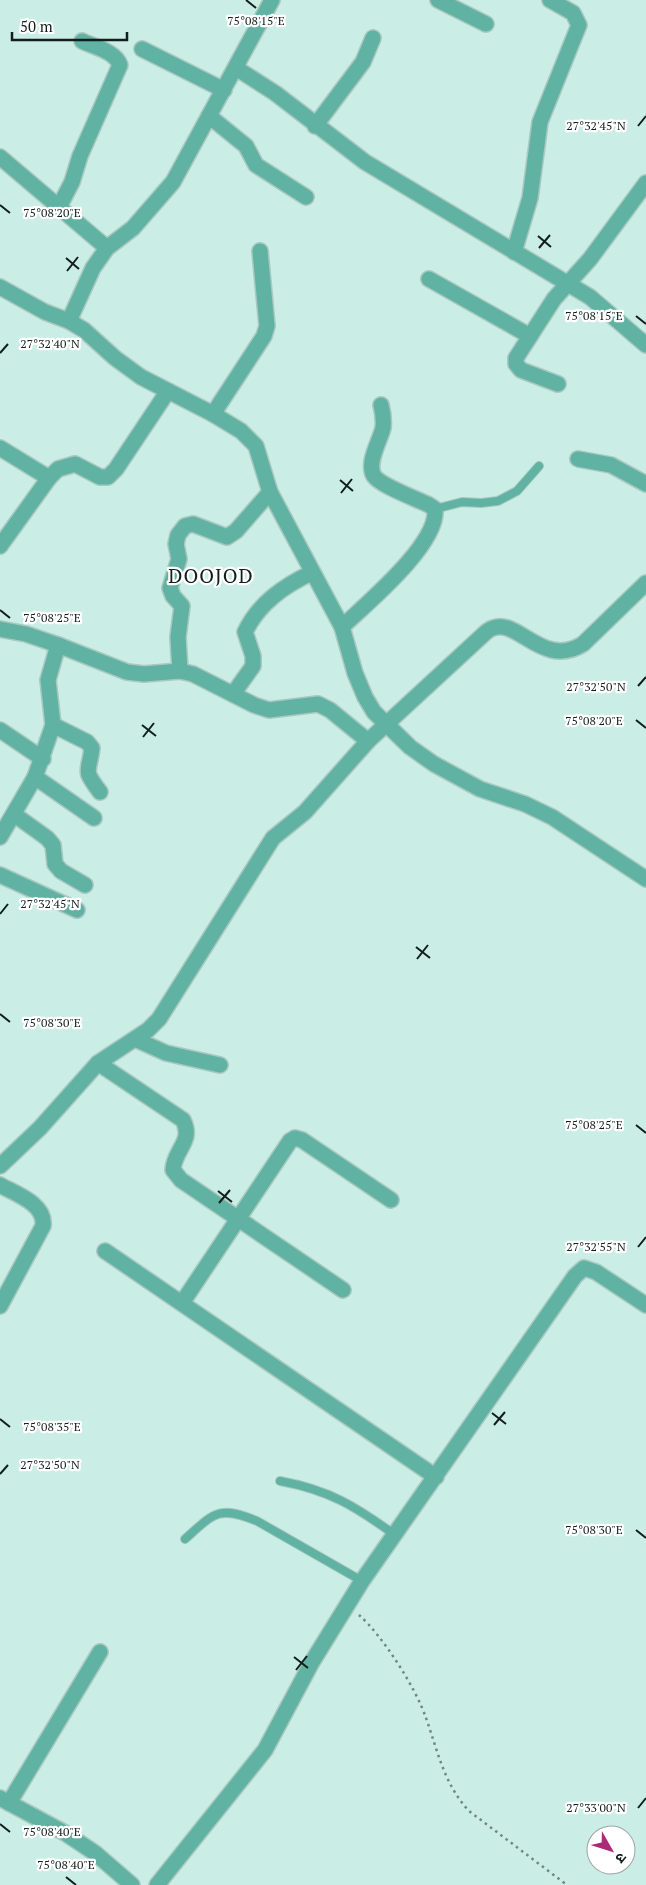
<svg xmlns="http://www.w3.org/2000/svg" width="646" height="1885" font-family="'PT Serif','Noto Sans Devanagari',serif">
  <style>
    .lines { fill: none; stroke-linecap: round; stroke-linejoin: round }
    .lane-casing { stroke: #a9c8c1; stroke-width: 10 }
    .street-casing { stroke: #a9c8c1; stroke-width: 18 }
    .path { stroke: #6f8882; stroke-width: 2.5; stroke-dasharray: 2.5 4; stroke-linecap: butt }
    .lane { stroke: #60b2a2; stroke-width: 8 }
    .street { stroke: #60b2a2; stroke-width: 15 }
    .ticks { fill: none; stroke: #111e1b; stroke-width: 2 }
    .labels { text-anchor: middle; stroke-width: 4.5; stroke-linejoin: round; paint-order: stroke }
    .quarter-label { font-size: 20px; letter-spacing: 1px; fill: #111e1b; stroke: #fff }
    .ticks-label { font-size: 12px; text-anchor: middle; fill: #111e1b; stroke: #fff; stroke-width: 4.5; stroke-linejoin: round; paint-order: stroke }
  </style>
  <rect width="100%" height="100%" fill="#caede5"/>
  <g class="lines">
    <defs>
      <g id="lane">
        <polyline points="435,509 462,502 481,503 498,501 517,491 539,466"/>
        <path d="M 280,1481 C 329,1490 355,1506 395,1535"/>
        <path d="M 185,1539 C 214,1513 219,1505 257,1521 L 362,1581"/>
      </g>
      <g id="street">
        <polyline points="438,0 486,24"/>
        <polyline points="142,49 224,90"/>
        <polyline points="236,68 275,93 365,162 590,297 646,345"/>
        <polyline points="209,116 246,146 256,165 306,197"/>
        <polyline points="315,126 363,62 373,38"/>
        <polyline points="0,157 107,248"/>
        <path d="M 59,207 L 72,182 L 80,156 L 120,65 C 115,51 94,47 82,41"/>
        <polyline points="514,252 530,198 540,122 579,25 573,13 550,0"/>
        <polyline points="429,279 530,336"/>
        <polyline points="0,287 45,312 69,321 84,330 115,358 141,377 213,414 241,431 256,446 270,492 342,627 355,673 365,697 374,712 410,747 434,764 480,789 525,804 552,817 646,879"/>
        <polyline points="69,321 93,268 107,248 133,228 173,182 272,0"/>
        <polyline points="558,384 521,370 516,364 516,358 554,299 590,259 646,183"/>
        <polyline points="213,414 264,336 267,326 260,251"/>
        <polyline points="0,448 49,478"/>
        <polyline points="578,459 611,465 646,484"/>
        <polyline points="0,546 49,478 58,469 75,464 100,477 108,477 116,469 168,391"/>
        <path d="M 342,627 C 366,604 439,544 435,509 L 429,505 C 417,499 381,486 374,476 C 366,463 380,441 383,428 C 384,420 383,413 381,405"/>
        <polyline points="0,629 26,634 58,645 127,672 144,674 180,671 193,674 254,705 269,710 318,704 330,710 368,741"/>
        <polyline points="180,671 178,637 182,606 173,596 170,588 179,559 176,544 178,535 185,526 193,524 227,537 236,531 270,492"/>
        <path d="M 233,694 L 253,666 L 253,656 L 245,632 C 259,603 284,586 311,573"/>
        <path d="M 53,725 L 87,742 L 92,748 C 89,774 82,768 100,792"/>
        <polyline points="0,730 43,759"/>
        <polyline points="35,777 94,818"/>
        <polyline points="15,815 47,838 53,845 55,864 61,871 85,885"/>
        <polyline points="0,837 35,777 53,725 48,680 58,645"/>
        <polyline points="0,875 77,910"/>
        <polyline points="135,1039 166,1053 220,1065"/>
        <path d="M 98,1063 L 183,1120 C 194,1142 174,1149 173,1170 L 181,1180 L 343,1290"/>
        <path d="M 0,1166 L 40,1128 L 98,1063 L 148,1030 L 159,1019 L 273,838 L 305,812 L 368,741 L 484,634 C 486,632 490,629 493,628 C 518,618 543,669 583,644 L 646,583"/>
        <path d="M 0,1185 C 16,1194 46,1204 43,1226 L 0,1306"/>
        <polyline points="105,1251 436,1477"/>
        <polyline points="182,1303 290,1141 295,1138 302,1140 391,1200"/>
        <polyline points="0,1798 65,1833 95,1853 132,1885"/>
        <polyline points="9,1803 100,1652"/>
        <polyline points="157,1885 265,1750 312,1662 362,1581 575,1276 584,1268 596,1272 646,1305"/>
      </g>
    </defs>
    <use href="#lane" class="lane-casing"/>
    <use href="#street" class="street-casing"/>
    <path class="path" d="M 359,1615 C 382,1635 416,1688 426,1718 C 438,1752 444,1784 469,1811 L 567,1885"/>
    <use href="#lane" class="lane"/>
    <use href="#street" class="street"/>
  </g>
  <path class="ticks" d="M 246,0 L 256,8M 638,126 L 646,116M 0,205 L 10,213M 538,236 L 551,247M 539,248 L 550,235M 66,258 L 79,269M 67,271 L 78,257M 636,316 L 646,324M 0,353 L 8,344M 340,480 L 353,491M 341,493 L 352,479M 0,610 L 10,618M 638,686 L 646,677M 636,720 L 646,728M 142,725 L 156,736M 143,737 L 154,723M 0,914 L 8,904M 416,947 L 430,958M 417,959 L 428,945M 0,1014 L 10,1022M 636,1125 L 646,1133M 218,1191 L 232,1202M 219,1203 L 230,1190M 638,1247 L 646,1237M 492,1413 L 506,1424M 0,1419 L 10,1427M 494,1425 L 505,1412M 0,1474 L 8,1465M 636,1530 L 646,1538M 294,1657 L 308,1668M 296,1670 L 307,1656M 638,1808 L 646,1798M 0,1824 L 10,1832M 66,1877 L 76,1885"/>
  <g class="labels">
    <g class="quarter-label">
      <text x="211" y="583">DOOJOD</text>
    </g>
  </g>
  <g class="ticks-label">
    <text x="256" y="25">75°08'15"E</text>
    <text x="596" y="130">27°32'45"N</text>
    <text x="52" y="217">75°08'20"E</text>
    <text x="594" y="320">75°08'15"E</text>
    <text x="50" y="348">27°32'40"N</text>
    <text x="52" y="622">75°08'25"E</text>
    <text x="596" y="691">27°32'50"N</text>
    <text x="594" y="725">75°08'20"E</text>
    <text x="50" y="908">27°32'45"N</text>
    <text x="52" y="1027">75°08'30"E</text>
    <text x="594" y="1129">75°08'25"E</text>
    <text x="596" y="1251">27°32'55"N</text>
    <text x="52" y="1431">75°08'35"E</text>
    <text x="50" y="1469">27°32'50"N</text>
    <text x="594" y="1534">75°08'30"E</text>
    <text x="596" y="1812">27°33'00"N</text>
    <text x="52" y="1836">75°08'40"E</text>
    <text x="66" y="1869">75°08'40"E</text>
  </g>
  <g transform="translate(611 1850) rotate(129)"><circle r="24" fill="#ffffff" stroke="#a0a5a4"/>
  <path d="M0-4L9 19L0 12L-9 19Z" fill="#ab2a77"/>
  <text y="-8" font-size="14" font-weight="bold" text-anchor="middle" fill="#111e1b">उ</text>
  </g>
  <path d="M12 32v8h115v-8" fill="none" stroke="#111e1b" stroke-width="2.5"/>
  <text x="20" y="32" font-size="15" fill="#111e1b" stroke="#ffffff" stroke-width="4" paint-order="stroke">50 m</text>
</svg>
